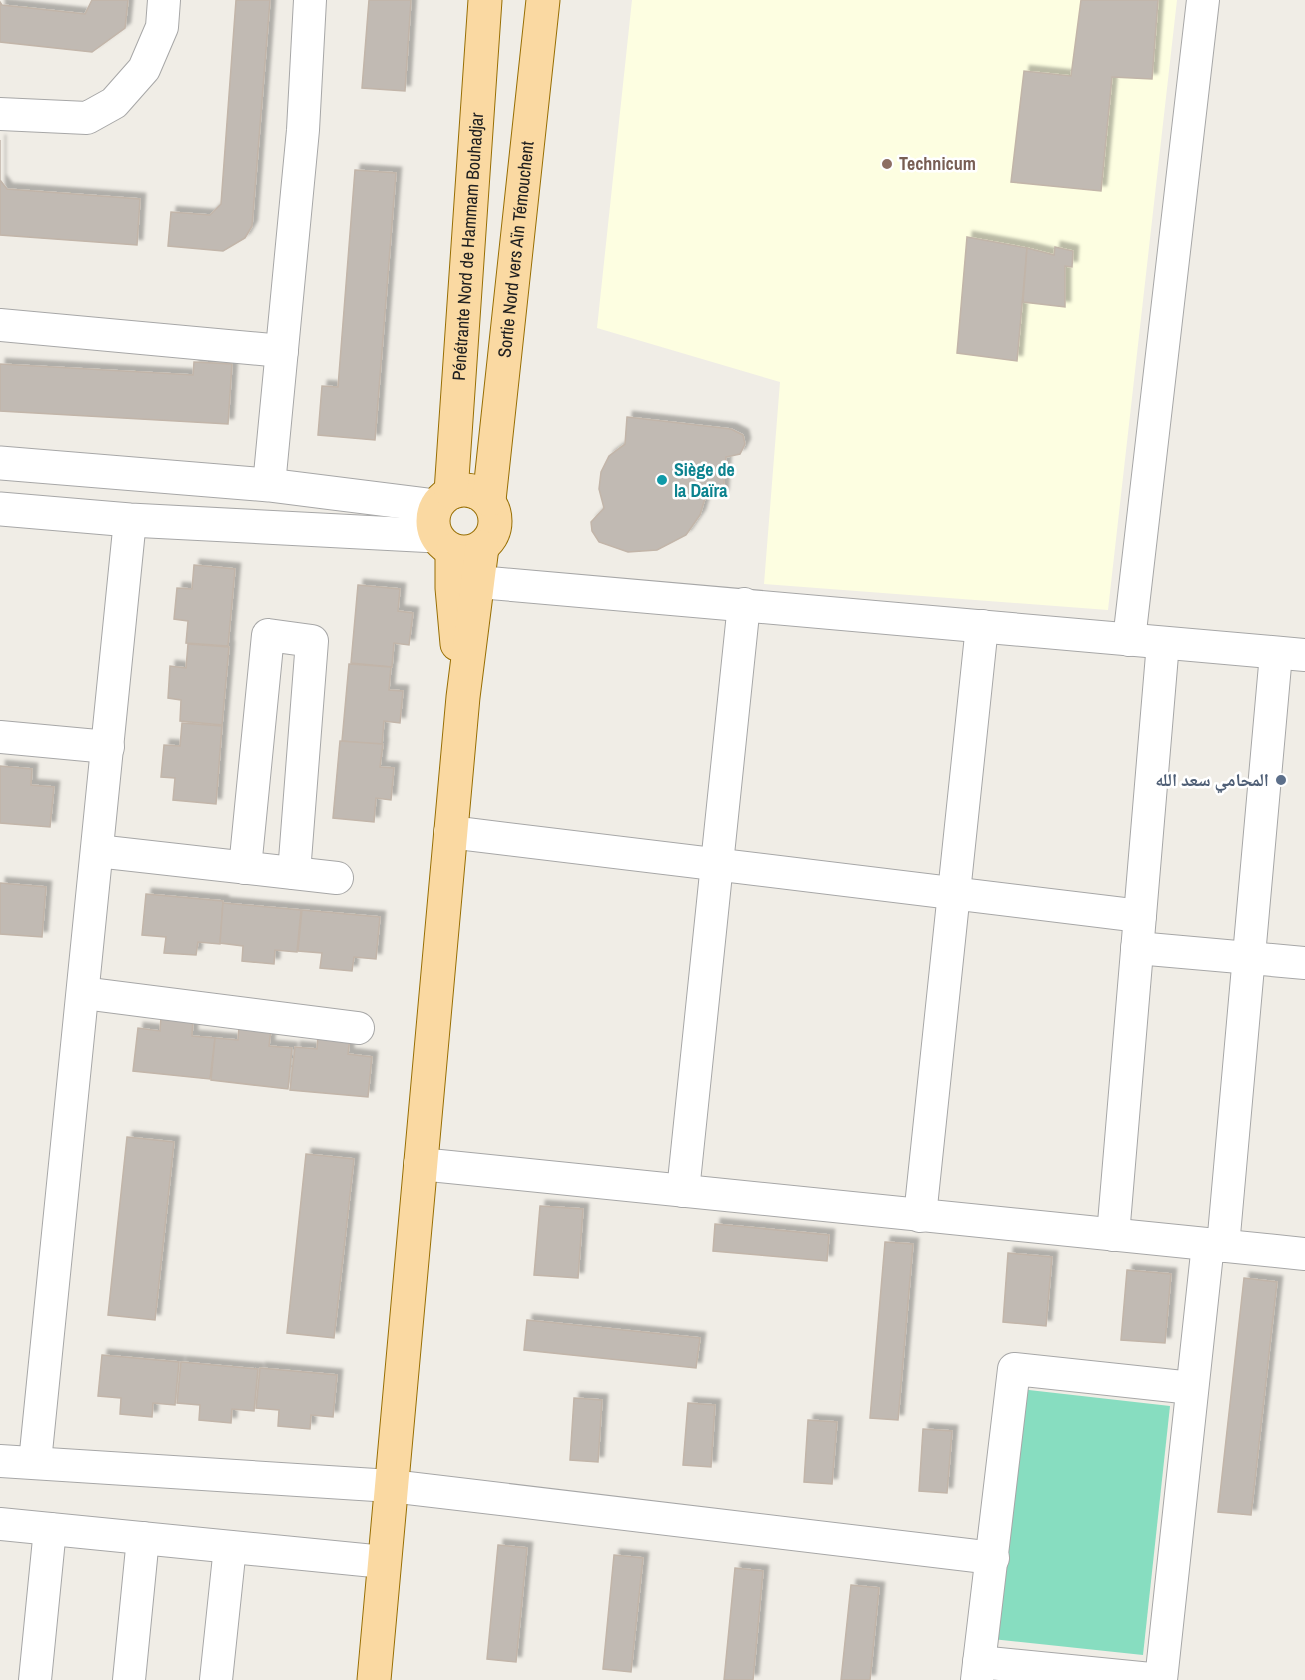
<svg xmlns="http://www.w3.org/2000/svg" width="1305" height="1680" font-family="'Archivo Narrow','Noto Naskh Arabic',sans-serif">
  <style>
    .education { fill: #fdfee1 }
    .pitch { fill: #87ddc0 }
    .building { fill: #c1bab3; stroke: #c2b5a9; stroke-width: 1.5; filter: url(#shadow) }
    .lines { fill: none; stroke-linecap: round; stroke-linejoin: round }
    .minor-casing { stroke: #a7a7a7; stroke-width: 34 }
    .tertiary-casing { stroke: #a7a7a7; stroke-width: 35 }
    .primary-casing { stroke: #986f04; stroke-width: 35 }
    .minor { stroke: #fff; stroke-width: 32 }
    .tertiary { stroke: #fff; stroke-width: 33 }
    .primary { stroke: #fad9a2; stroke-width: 33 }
    .education-dot { fill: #8d6e63; stroke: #fff; stroke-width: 2 }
    .culture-dot { fill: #0f9aa8; stroke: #fff; stroke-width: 2 }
    .service-dot { fill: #5c6f8a; stroke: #fff; stroke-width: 2 }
    .labels { text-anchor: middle; stroke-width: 5; stroke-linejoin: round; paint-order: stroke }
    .education-label { font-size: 18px; font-weight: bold; fill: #785e54; stroke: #fff; text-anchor: start }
    .street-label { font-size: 18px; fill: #202020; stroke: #fff }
    .culture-label { font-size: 18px; font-weight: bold; fill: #0d838f; stroke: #fff; text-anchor: start }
    .service-label { font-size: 18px; font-weight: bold; fill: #4e5e75; stroke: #fff; text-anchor: end }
  </style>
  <defs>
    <filter id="shadow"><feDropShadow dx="5.5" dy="-5.5" stdDeviation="1.5" flood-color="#0004"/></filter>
  </defs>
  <rect width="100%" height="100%" fill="#f0ede6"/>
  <polygon class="education" points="632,0 1177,0 1108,610 764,584 780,382 597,328"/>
  <polygon class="pitch" points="1020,1389 1170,1406 1143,1655 992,1639"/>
  <g class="building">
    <polygon points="92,0 128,0 125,28 92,52 0,42 0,2 2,5 85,14"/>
    <polygon points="236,0 270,0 252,226 245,238 223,251 168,246 171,212 210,215 221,204"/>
    <polygon points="369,0 411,0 405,91 362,88"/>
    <polygon points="1081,0 1158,0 1152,79 1112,77 1101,191 1011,182 1024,71 1071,76"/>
    <polygon points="0,140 0,180 7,189 140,199 137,245 0,235"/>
    <polygon points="355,170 396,173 375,440 318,435 322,386 338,387"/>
    <polygon points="967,237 1027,248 1017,361 957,353"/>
    <polygon points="1055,247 1073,251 1072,267 1065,266 1065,307 1023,302 1027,248 1054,255"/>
    <polygon points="194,362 232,364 228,424 0,411 0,364 193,375"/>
    <polygon points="627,417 731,429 743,435 745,444 740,454 726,457 723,495 706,495 700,515 686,535 657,550 628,552 599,542 592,531 591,522 604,508 599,489 601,472 609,456 625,444"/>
    <polygon points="194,565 235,569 228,646 186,643 188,621 174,619 177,588 192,589"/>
    <polygon points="358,585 400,589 398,611 413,613 409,645 394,643 392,667 351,663"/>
    <polygon points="188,644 229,647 222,725 180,721 181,700 168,698 170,666 186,668"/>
    <polygon points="349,664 391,667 389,690 403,691 400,723 384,721 382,745 342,741"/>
    <polygon points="182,723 222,726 216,804 173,800 175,778 161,777 164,745 180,746"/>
    <polygon points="340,741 383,744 380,767 394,768 391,800 376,798 374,822 333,818"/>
    <polygon points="0,766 32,769 31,785 54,787 50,827 0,823"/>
    <polygon points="0,883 46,887 42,937 0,934"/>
    <polygon points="146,894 223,901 220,944 198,942 196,955 164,953 166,937 142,935"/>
    <polygon points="223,903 301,910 297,952 275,950 274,964 242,961 243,946 220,943"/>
    <polygon points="302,910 380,917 376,959 354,957 352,971 320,968 322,953 298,951"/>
    <polygon points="161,1017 193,1020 192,1036 215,1038 210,1079 133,1071 138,1028 160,1031"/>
    <polygon points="239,1026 271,1030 269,1046 292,1048 288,1089 211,1080 215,1038 238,1040"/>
    <polygon points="318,1035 350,1038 348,1054 372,1057 368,1097 290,1090 295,1047 317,1049"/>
    <polygon points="127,1137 174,1142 155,1320 108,1315"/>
    <polygon points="306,1154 354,1159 334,1338 287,1333"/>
    <polygon points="540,1206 583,1209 578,1278 534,1275"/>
    <polygon points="715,1224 829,1235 827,1261 713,1251"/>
    <polygon points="885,1242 913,1244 898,1420 870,1418"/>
    <polygon points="1008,1253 1052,1257 1046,1326 1003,1322"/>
    <polygon points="1127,1270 1171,1274 1165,1343 1121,1340"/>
    <polygon points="1244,1278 1277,1282 1251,1515 1218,1512"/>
    <polygon points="527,1320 700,1338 696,1368 524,1350"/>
    <polygon points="102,1355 179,1362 175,1405 153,1403 152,1417 120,1414 121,1398 98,1396"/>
    <polygon points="181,1362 258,1369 254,1411 232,1409 231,1423 199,1420 200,1405 177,1403"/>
    <polygon points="260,1368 337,1375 333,1417 311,1415 310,1429 278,1426 279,1410 256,1408"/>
    <polygon points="574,1398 602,1400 598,1462 570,1460"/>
    <polygon points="688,1403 715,1405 711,1467 683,1465"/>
    <polygon points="808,1420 837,1422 832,1484 804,1482"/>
    <polygon points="923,1429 952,1431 947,1493 919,1491"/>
    <polygon points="498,1545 527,1548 516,1662 487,1659"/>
    <polygon points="614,1555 643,1558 631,1672 603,1669"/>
    <polygon points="735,1568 763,1571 753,1680 724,1680"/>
    <polygon points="851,1585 879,1588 870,1680 841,1680"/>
  </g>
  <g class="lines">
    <defs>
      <g id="minor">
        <polyline points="0,114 87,118 114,103 144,69 162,27 164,0"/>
        <polyline points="0,325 282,351"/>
        <polyline points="269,485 303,130 310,0"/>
        <polyline points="479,582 1305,655"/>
        <polyline points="1129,640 1203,0"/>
        <polyline points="0,737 108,747"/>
        <polyline points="450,832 1140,916"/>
        <polyline points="97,851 337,878"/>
        <polyline points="245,868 268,635 312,641 294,873"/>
        <polyline points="1137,948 1305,963"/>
        <polyline points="83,993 358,1028"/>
        <polyline points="420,1164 1305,1254"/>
        <polyline points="683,1191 744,604"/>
        <polyline points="920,1216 982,626"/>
        <polyline points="1113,1235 1163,643"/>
        <polyline points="1223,1246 1276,654"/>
        <polyline points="0,1461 391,1486 993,1558"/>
        <polyline points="35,1462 130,520"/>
        <polyline points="0,1524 384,1562"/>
        <polyline points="979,1662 1161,1680 1208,1244"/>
        <polyline points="35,1680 50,1529"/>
        <polyline points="129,1680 143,1538"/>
        <polyline points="216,1680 230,1547"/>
        <polyline points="977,1680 1014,1369 1192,1388"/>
      </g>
      <g id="tertiary">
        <polyline points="0,463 269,485 436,506"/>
        <polyline points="0,509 130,520 436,536"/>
      </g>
      <g id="primary">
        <circle cx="464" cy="521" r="31"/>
        <path id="s1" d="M 451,492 L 485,0"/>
        <path id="s2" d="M 489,500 L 543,0"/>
        <polyline points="452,550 452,588 457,644"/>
        <polyline points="374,1680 463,697 482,547"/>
      </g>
    </defs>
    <use href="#minor" class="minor-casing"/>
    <use href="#tertiary" class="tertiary-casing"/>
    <use href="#primary" class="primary-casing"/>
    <use href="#minor" class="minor"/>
    <use href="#tertiary" class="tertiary"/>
    <use href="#primary" class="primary"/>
  </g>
  <circle class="education-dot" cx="887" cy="164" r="6"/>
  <circle class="culture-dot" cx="662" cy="480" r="6"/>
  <circle class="service-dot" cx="1281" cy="780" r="6"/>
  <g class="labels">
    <g class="education-label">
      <text x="899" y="170">Technicum</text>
    </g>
    <g class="street-label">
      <text dy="6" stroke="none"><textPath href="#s1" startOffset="246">Pénétrante Nord de Hammam Bouhadjar</textPath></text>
      <text dy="6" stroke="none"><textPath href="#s2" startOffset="252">Sortie Nord vers Aïn Témouchent</textPath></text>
    </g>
    <g class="culture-label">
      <text x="674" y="476">Siège de<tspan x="674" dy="21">la Daïra</tspan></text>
    </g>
    <g class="service-label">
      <text x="1269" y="786">المحامي سعد الله</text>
    </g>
  </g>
</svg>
